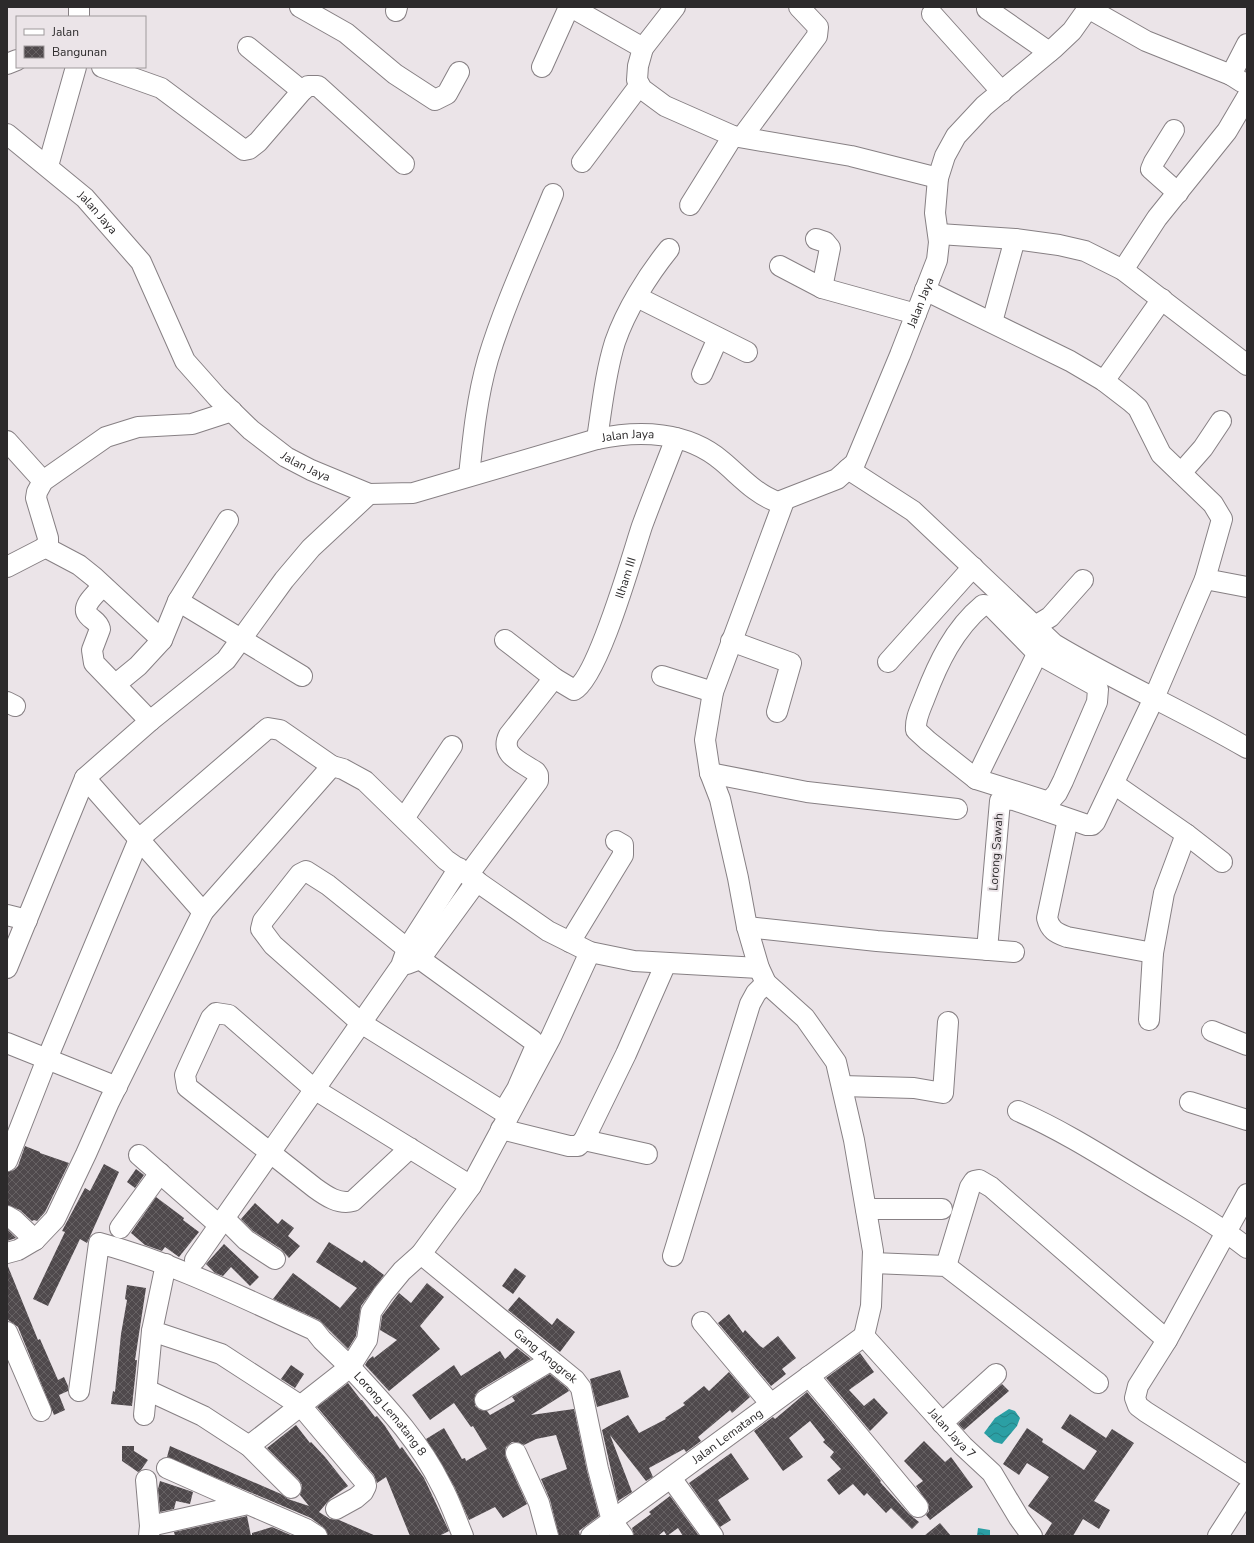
<svg xmlns="http://www.w3.org/2000/svg" width="1254" height="1543" font-family="'Nunito Sans',sans-serif">
  <style>
    .water { fill: url(#water-waves) }
    .building { fill: url(#building-cross-hatch) }
    .lines { fill: none; stroke-linecap: round; stroke-linejoin: round }
    .minor-casing { stroke: #878084; stroke-width: 22 }
    .minor { stroke: #fff; stroke-width: 20 }
    .labels { text-anchor: middle; stroke-width: 4; stroke-linejoin: round; paint-order: stroke }
    .street-label { font-size: 12px; fill: #2c2a2b; stroke: #ebe4e8 }
  </style>
  <defs>
    <pattern id="water-waves" width="16" height="10" patternUnits="userSpaceOnUse"><rect width="16" height="10" fill="#2b9fa4"/><path d="M0 5q4-4 8 0t8 0" fill="none" stroke="#258286"/></pattern>
    <pattern id="building-cross-hatch" width="8" height="8" patternUnits="userSpaceOnUse"><rect width="8" height="8" fill="#4f494c"/><path d="M0 0l8 8M0 8l8-8" fill="none" stroke="#666163"/></pattern>
  </defs>
  <rect width="100%" height="100%" fill="#ebe4e8"/>
  <g class="water">
    <polygon points="1009,1409 1015,1411 1020,1418 1017,1426 1002,1444 994,1442 984,1433 995,1418"/>
    <polygon points="978,1528 990,1530 990,1536 977,1536"/>
  </g>
  <g class="building">
    <polygon points="25,1146 40,1152 40,1153 69,1163 45,1212 37,1221 34,1220 32,1221 20,1210 7,1205 7,1172 14,1170 18,1166"/>
    <polygon points="104,1164 119,1172 87,1243 80,1239 48,1306 33,1299 65,1232 62,1231 85,1188 90,1191"/>
    <polygon points="136,1169 144,1175 135,1188 127,1182"/>
    <polygon points="156,1197 184,1218 183,1220 199,1232 179,1257 165,1247 162,1251 145,1245 131,1233"/>
    <polygon points="255,1203 278,1224 282,1219 294,1228 288,1236 300,1246 289,1258 281,1249 253,1231 241,1219"/>
    <polygon points="7,1229 16,1238 7,1241"/>
    <polygon points="329,1242 362,1263 364,1260 384,1275 361,1306 356,1336 348,1349 319,1320 273,1299 293,1273 340,1308 357,1288 316,1262"/>
    <polygon points="224,1244 259,1277 250,1286 231,1267 223,1276 215,1273 206,1264"/>
    <polygon points="7,1264 38,1340 40,1339 58,1380 64,1377 68,1386 68,1391 59,1395 65,1410 54,1415 18,1327 7,1319"/>
    <polygon points="515,1268 526,1276 513,1294 502,1286"/>
    <polygon points="427,1283 444,1297 420,1326 440,1349 389,1391 365,1365 368,1360 373,1356 374,1358 397,1340 380,1330 382,1316 399,1293 411,1303"/>
    <polygon points="127,1285 146,1288 135,1360 137,1360 132,1406 111,1404 113,1391 115,1392 121,1334 127,1300 125,1299"/>
    <polygon points="519,1297 552,1325 557,1318 575,1332 560,1352 508,1310"/>
    <polygon points="729,1314 743,1333 745,1330 760,1346 763,1348 778,1336 796,1358 782,1369 786,1374 771,1386 718,1323"/>
    <polygon points="517,1348 531,1359 479,1390 475,1395 475,1406 480,1410 487,1411 490,1415 515,1401 512,1397 550,1374 567,1388 569,1391 531,1415 574,1409 587,1471 599,1516 579,1531 580,1536 559,1536 550,1500 541,1479 567,1469 556,1435 536,1439 524,1445 517,1442 512,1442 506,1447 505,1452 506,1458 527,1504 503,1518 495,1507 469,1520 454,1486 426,1439 444,1428 462,1459 465,1458 466,1461 487,1449 473,1426 471,1427 454,1403 430,1420 412,1395 454,1365 461,1376 500,1351 505,1359"/>
    <polygon points="860,1353 874,1372 849,1390 864,1406 874,1398 888,1413 870,1431 826,1378"/>
    <polygon points="291,1365 304,1374 295,1388 281,1379"/>
    <polygon points="620,1370 629,1397 597,1407 590,1379"/>
    <polygon points="729,1372 750,1397 732,1413 730,1410 698,1437 701,1441 686,1452 684,1449 649,1468 653,1477 646,1481 610,1435 632,1492 618,1501 602,1430 628,1415 639,1433 666,1419 665,1418 685,1405 683,1403 704,1386 709,1391"/>
    <polygon points="348,1383 361,1400 362,1400 375,1417 377,1416 385,1426 400,1449 402,1447 424,1478 449,1531 439,1536 410,1536 386,1477 377,1483 374,1475 317,1407"/>
    <polygon points="1002,1384 1009,1391 964,1430 958,1424"/>
    <polygon points="807,1392 881,1481 880,1482 909,1514 919,1522 912,1529 891,1508 886,1513 867,1493 864,1496 853,1484 839,1495 827,1480 841,1469 830,1457 834,1452 823,1442 825,1440 810,1421 789,1438 803,1457 783,1471 754,1431 773,1417 775,1419"/>
    <polygon points="1070,1414 1106,1438 1112,1429 1134,1443 1094,1501 1110,1510 1099,1529 1083,1519 1073,1536 1044,1536 1052,1523 1028,1506 1049,1477 1027,1463 1019,1475 1003,1464 1027,1428 1043,1439 1042,1442 1084,1470 1097,1451 1061,1428"/>
    <polygon points="296,1425 310,1443 311,1442 325,1457 348,1486 330,1499 319,1512 330,1519 339,1520 376,1536 328,1536 323,1527 311,1518 167,1457 170,1446 281,1494 288,1499 309,1506 300,1495 302,1485 299,1480 267,1448"/>
    <polygon points="924,1441 945,1462 951,1457 973,1487 930,1520 926,1515 929,1511 929,1505 916,1486 923,1481 904,1461"/>
    <polygon points="122,1446 134,1446 134,1451 148,1460 141,1470 138,1472 122,1461"/>
    <polygon points="731,1453 749,1479 718,1500 731,1520 720,1527 689,1483"/>
    <polygon points="160,1481 193,1492 190,1504 176,1501 174,1509 160,1512 158,1489"/>
    <polygon points="670,1496 699,1536 683,1536 678,1528 667,1536 664,1531 658,1536 634,1536 632,1528 651,1514 649,1512"/>
    <polygon points="247,1516 251,1536 175,1536 174,1532"/>
    <polygon points="940,1523 951,1536 924,1536"/>
    <polygon points="272,1527 293,1536 252,1536 252,1533"/>
  </g>
  <g class="lines">
    <defs>
      <g id="minor">
        <polyline points="300,7 346,33 395,74 435,100 447,94 459,72"/>
        <polyline points="571,7 643,48 638,66 637,80 642,89 665,106 733,136 851,156 938,178"/>
        <polyline points="1088,8 1146,41 1231,75"/>
        <polyline points="987,9 1049,52"/>
        <polyline points="396,11 397,7"/>
        <polyline points="932,14 1002,92"/>
        <polyline points="79,17 79,7"/>
        <polyline points="248,47 302,91"/>
        <polyline points="643,48 675,7"/>
        <polyline points="7,64 17,60"/>
        <polyline points="102,67 161,88 244,150 249,149 258,142 302,91 308,86 318,86 404,164"/>
        <polyline points="542,67 569,7"/>
        <polyline points="1242,82 1231,75 1247,44"/>
        <polyline points="1174,130 1154,162 1151,169 1178,193"/>
        <path id="s1" d="M 7,134 L 85,198 L 141,262 L 185,361 L 217,397 L 251,430 L 286,457 L 311,470 L 369,494 L 413,493 L 597,439 C 639,430 687,431 722,461 C 739,475 756,495 778,502 L 837,479 L 855,463 L 900,355 L 937,260 L 939,242 L 935,213 L 938,178 L 945,156 L 956,136 L 984,106 L 1054,48 L 1072,31 L 1089,7"/>
        <polyline points="742,137 817,36 818,27 799,7"/>
        <polyline points="582,162 639,86"/>
        <polyline points="48,166 76,67"/>
        <polyline points="690,205 733,136"/>
        <polyline points="939,234 1015,239 1059,245 1085,251 1123,270 1247,365"/>
        <polyline points="816,239 825,242 830,248 822,288 916,314"/>
        <polyline points="780,266 822,288"/>
        <polyline points="1123,270 1157,218 1227,131 1247,97"/>
        <polyline points="925,290 1070,361 1104,381 1130,401 1138,408 1161,454 1213,504 1222,519 1205,579 1154,698 1095,822 1092,825 1087,825 1014,800 1003,799 1000,801 987,950"/>
        <polyline points="637,297 747,352"/>
        <polyline points="992,322 1015,239"/>
        <polyline points="702,374 718,338"/>
        <polyline points="1104,381 1162,299"/>
        <path d="M 597,439 C 602,407 605,374 615,342 C 626,310 648,275 669,249"/>
        <polyline points="7,441 43,481"/>
        <path d="M 848,469 L 913,511 L 1054,644 C 1117,682 1184,711 1247,748"/>
        <polyline points="1181,473 1203,448 1221,421"/>
        <path d="M 469,476 C 473,437 477,397 488,359 C 505,303 531,248 553,194"/>
        <polyline points="784,501 713,692 705,740 710,773 720,799 738,878 747,927 759,968 766,983 805,1018 836,1062 854,1140 873,1251 871,1306 864,1336"/>
        <polyline points="228,520 178,601 302,676"/>
        <polyline points="45,547 79,565 94,577 162,640"/>
        <polyline points="7,567 42,549 48,544 48,538 36,498 37,492 43,481 106,437 138,427 192,424 232,411"/>
        <polyline points="1205,579 1247,587"/>
        <path d="M 103,586 C 98,592 80,606 88,615 C 93,621 98,621 100,629 L 92,650 L 94,663 L 150,721"/>
        <path d="M 983,605 L 991,606 L 1038,654 L 1094,685 L 1098,689 L 1097,702 L 1063,781 L 1057,793 L 1049,802 L 976,779 L 928,741 L 916,730 C 915,718 921,708 925,697 C 938,663 954,629 983,605 Z"/>
        <polyline points="1035,626 1050,617 1083,580"/>
        <path id="s2" d="M 505,640 L 554,678 L 574,690 C 598,678 632,556 642,526 C 653,496 665,467 676,438"/>
        <polyline points="731,641 791,663 777,712"/>
        <polyline points="888,662 973,567"/>
        <polyline points="662,676 713,692"/>
        <polyline points="116,684 138,666 162,640 178,601"/>
        <polyline points="7,702 15,706"/>
        <polyline points="710,773 807,792 957,809"/>
        <polyline points="976,779 1043,642"/>
        <polyline points="1114,784 1186,834 1222,862"/>
        <polyline points="405,817 452,746"/>
        <path d="M 1068,819 L 1047,918 C 1050,930 1056,933 1067,937 L 1153,953"/>
        <polygon points="306,871 328,885 420,959 532,1040 535,1044 534,1050 517,1089 505,1109 502,1111 361,1023 273,945 261,929 263,921 300,874"/>
        <path d="M 468,875 L 538,781 L 538,775 L 536,772 C 522,762 499,755 509,735 L 554,678"/>
        <polyline points="203,912 332,766 343,769 365,781 446,860 548,931 590,952 634,961 759,968"/>
        <polyline points="7,915 27,920"/>
        <polyline points="747,927 877,941 1014,952"/>
        <polyline points="570,942 623,855 623,845 616,841"/>
        <polyline points="407,964 420,959 477,881"/>
        <polyline points="7,968 85,778"/>
        <polyline points="1149,1020 1153,953 1164,893 1186,834"/>
        <polyline points="1212,1031 1247,1045"/>
        <polyline points="7,1043 117,1087"/>
        <polyline points="842,1086 914,1088 943,1093 948,1022"/>
        <polyline points="1190,1102 1247,1120"/>
        <path d="M 1018,1111 C 1064,1131 1107,1159 1150,1185 C 1183,1205 1217,1224 1247,1248"/>
        <polyline points="501,1129 569,1146 578,1146 584,1140 626,1054 666,963"/>
        <polyline points="584,1140 647,1154"/>
        <path d="M 410,1148 L 353,1201 C 339,1205 326,1196 315,1188 L 187,1087 L 185,1075 L 188,1068 L 211,1018 L 216,1013 L 229,1015 L 314,1089 L 471,1186"/>
        <polyline points="139,1155 219,1225"/>
        <polyline points="7,1161 47,1059 139,839 268,728 280,730 332,766"/>
        <polyline points="1247,1194 1167,1340 1138,1386 1135,1398 1138,1406 1146,1412 1247,1476"/>
        <polyline points="866,1209 942,1209"/>
        <polyline points="7,1216 14,1220 35,1240"/>
        <polyline points="224,1218 246,1240 275,1259"/>
        <polyline points="120,1228 160,1173"/>
        <polyline points="7,1253 18,1250 35,1240 55,1219 86,1154 109,1102 203,912 85,778 150,721 226,660 284,580 311,548 369,494"/>
        <path id="s3" d="M 421,1254 L 575,1380 L 581,1388 L 598,1469 L 612,1521 L 623,1536"/>
        <polyline points="673,1256 750,1004 756,993 766,983"/>
        <polyline points="195,1260 401,966 407,949 459,868"/>
        <polyline points="873,1263 946,1266 1098,1383"/>
        <polyline points="166,1264 152,1331 221,1354 301,1406 365,1482 366,1486 363,1492 356,1498 336,1509"/>
        <polyline points="946,1266 970,1187 974,1181 979,1180 991,1187 1167,1340"/>
        <polyline points="702,1322 770,1403"/>
        <polyline points="7,1332 41,1411"/>
        <path id="s4" d="M 864,1336 L 963,1446 L 992,1473 L 1019,1518 L 1032,1536"/>
        <polyline points="809,1376 918,1507"/>
        <polyline points="147,1390 203,1416 249,1446 291,1488"/>
        <path d="M 79,1391 L 99,1243 C 174,1263 243,1298 314,1330 L 322,1340 L 350,1367 L 367,1340 L 371,1312 L 383,1294 L 402,1271 L 421,1254 L 471,1186 L 551,1037 L 590,952"/>
        <polyline points="485,1400 550,1361"/>
        <polyline points="144,1415 152,1331"/>
        <polyline points="942,1423 996,1374"/>
        <path id="s5" d="M 249,1446 L 350,1367 C 384,1404 419,1440 441,1485 C 450,1501 456,1519 463,1536"/>
        <polyline points="516,1453 539,1503 548,1536"/>
        <polyline points="167,1468 248,1504"/>
        <polyline points="671,1478 713,1536"/>
        <polyline points="146,1480 150,1526 149,1536"/>
        <polyline points="150,1526 248,1504 306,1529 317,1536"/>
        <path id="s6" d="M 591,1536 L 864,1336"/>
        <polyline points="1218,1536 1247,1491"/>
      </g>
    </defs>
    <use href="#minor" class="minor-casing"/>
    <use href="#minor" class="minor"/>
  </g>
  <g class="labels">
    <g class="street-label">
      <text dy="4" stroke="none"><textPath href="#s1" startOffset="120">Jalan Jaya</textPath></text>
      <text dy="4" stroke="none"><textPath href="#s1" startOffset="1223">Jalan Jaya</textPath></text>
      <text dy="4" stroke="none"><textPath href="#s1" startOffset="792">Jalan Jaya</textPath></text>
      <text dy="4" stroke="none"><textPath href="#s1" startOffset="456">Jalan Jaya</textPath></text>
      <text dy="4" stroke="none"><textPath href="#s2" startOffset="210">Ilham III</textPath></text>
      <text transform="translate(996 852) rotate(-86)" y="4">Lorong Sawah</text>
      <text dy="4" stroke="none"><textPath href="#s3" startOffset="161">Gang Anggrek</textPath></text>
      <text dy="4" stroke="none"><textPath href="#s5" startOffset="190">Lorong Lematang 8</textPath></text>
      <text dy="4" stroke="none"><textPath href="#s4" startOffset="131">Jalan Jaya 7</textPath></text>
      <text dy="4" stroke="none"><textPath href="#s6" startOffset="169">Jalan Lematang</textPath></text>
    </g>
  </g>
  <rect width="1254" height="1543" fill="none" stroke="#2c2a2b" stroke-width="16"/>
  <rect x="16" y="16" width="130" height="52" fill="#ebe4e8" stroke="#9f9a9c"/>
  <rect x="24" y="29" width="20" height="6" fill="#ffffff" stroke="#9f9a9c"/>
  <text x="52" y="36" font-size="12" fill="#2c2a2b">Jalan</text>
  <rect x="24" y="46" width="20" height="12" fill="url(#building-cross-hatch)" stroke="#9f9a9c"/>
  <text x="52" y="56" font-size="12" fill="#2c2a2b">Bangunan</text>
</svg>
